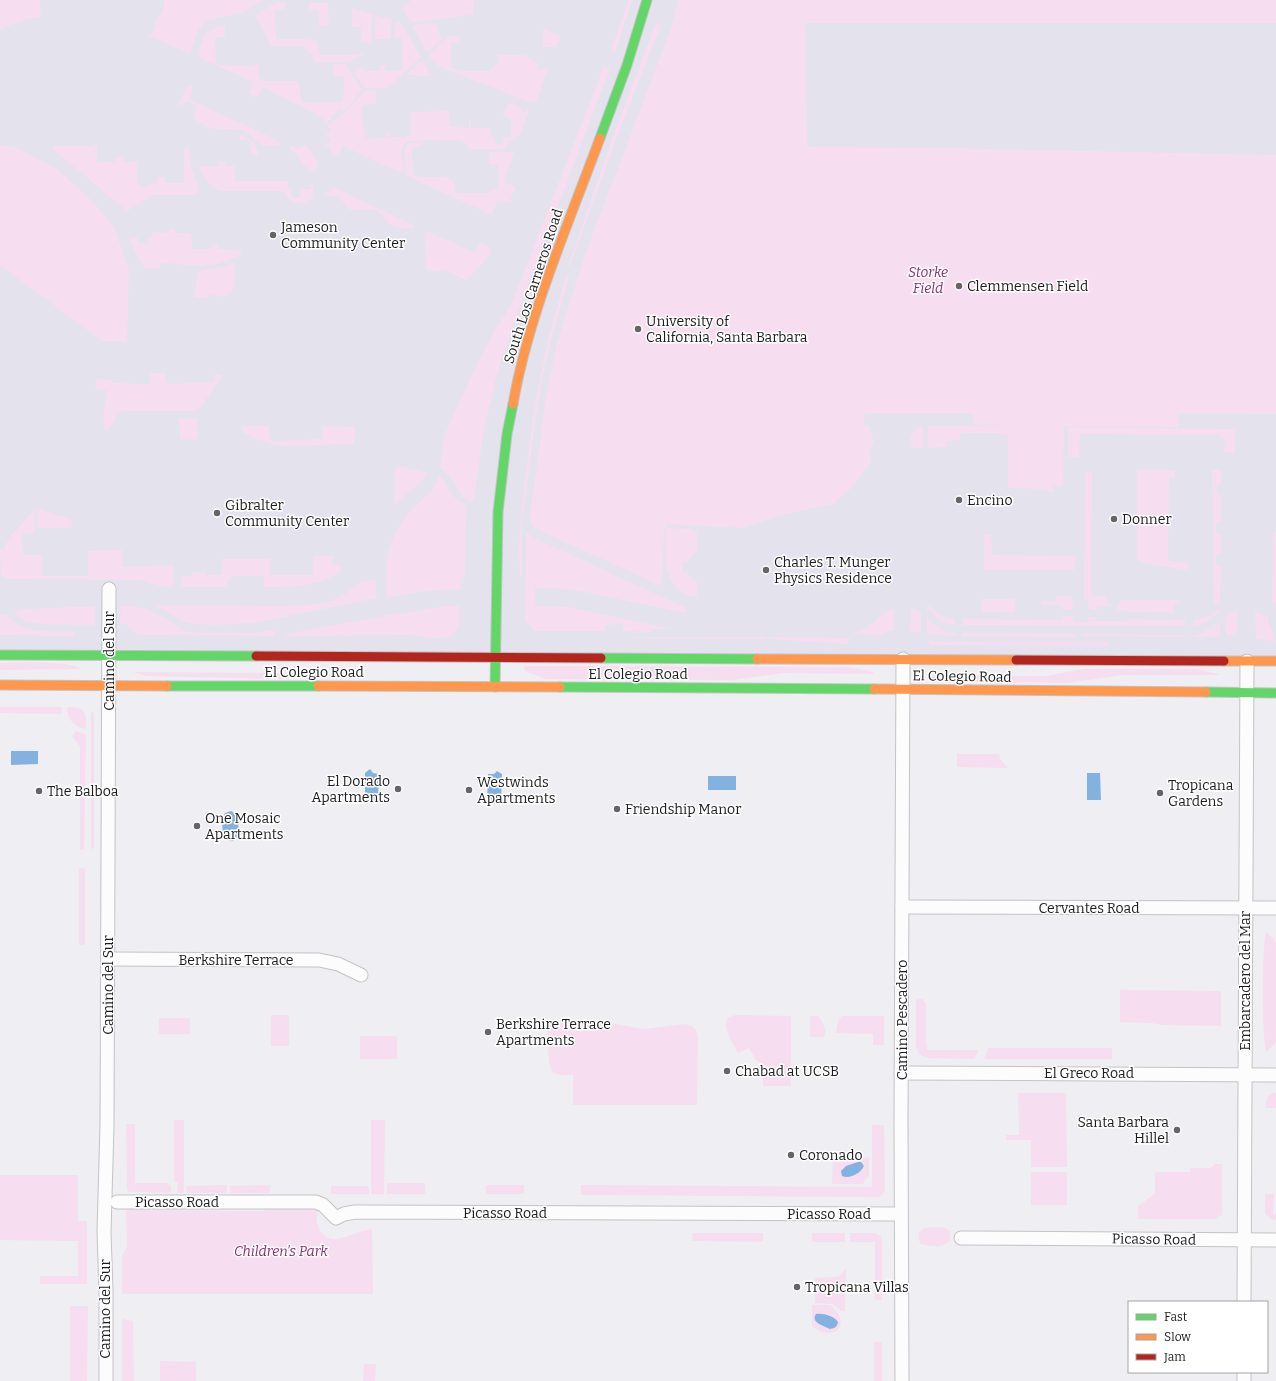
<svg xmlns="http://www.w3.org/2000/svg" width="1276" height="1381" font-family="Bitter,serif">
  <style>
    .built { fill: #e4e2ec }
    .green { fill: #f7ddf0 }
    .water { fill: #84b2e0 }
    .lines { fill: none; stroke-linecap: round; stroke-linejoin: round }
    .street-casing { stroke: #c3c2c5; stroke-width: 15 }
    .fast-casing { stroke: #c3c2c5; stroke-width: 11 }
    .slow-casing { stroke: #c3c2c5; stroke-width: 11 }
    .jam-casing { stroke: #c3c2c5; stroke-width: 11 }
    .street { stroke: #fdfcfd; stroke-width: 13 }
    .fast { stroke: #63d668; stroke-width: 9 }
    .slow { stroke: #ff974d; stroke-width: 9 }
    .jam { stroke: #b3261e; stroke-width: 9 }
    .poi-dot { fill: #656568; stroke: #fff; stroke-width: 1.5 }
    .labels { text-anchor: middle; stroke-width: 3; stroke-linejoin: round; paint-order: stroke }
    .poi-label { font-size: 14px; fill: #1b1b1e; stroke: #fff; text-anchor: start }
    .park-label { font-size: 14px; font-style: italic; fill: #892d72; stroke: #fff }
    .street-label { font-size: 14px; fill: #1b1b1e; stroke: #fff }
  </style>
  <rect width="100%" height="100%" fill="#efeef2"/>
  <polygon class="built" points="0,0 1276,0 1276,657 0,658"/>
  <g class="green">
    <polygon points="0,0 40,0 41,17 24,20 0,29"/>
    <path d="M 164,0 L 264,0 L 244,12 L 210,20 C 194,28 197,39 190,53 L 145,35 L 151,34 L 155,28 L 155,20 L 163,11 Z"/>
    <polygon points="409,0 474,0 473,15 412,22 409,20 402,7 410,2"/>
    <polygon points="629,0 632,0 616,50 612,51 612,47"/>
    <polygon points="678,0 1276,0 1276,23 805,23 807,147 942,148 1276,155 1276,414 868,413 864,415 864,425 869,426 874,443 870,449 871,462 852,487 833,504 778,516 743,528 667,524 664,530 662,586 538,530 532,526 530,517 545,403 557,344 564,321 585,254 671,29"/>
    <polygon points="285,2 285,9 275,10 276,39 308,39 310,41 315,41 317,43 320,55 359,55 359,53 363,53 363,55 348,63 345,62 316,62 314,60 313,56 302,46 271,46 255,15 276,3"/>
    <polygon points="309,3 328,3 329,25 319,26 319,10 309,10"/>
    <polygon points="352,8 372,14 371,42 361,42 361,27 352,27"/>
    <polygon points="375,15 391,20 391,39 375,39"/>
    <polygon points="395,21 401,23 421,57 388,88 365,88 353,72 358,68 365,68 366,71 380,71 381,65 385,65 385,71 402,70 402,39 395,38"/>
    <polygon points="436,23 441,40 427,52 412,26 418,24"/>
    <polygon points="656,23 661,25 618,134 570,266 568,266 615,131"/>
    <path d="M 225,25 L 225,37 L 215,37 L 216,64 L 218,65 L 254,66 L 255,64 L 258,64 L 258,79 L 262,79 L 262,81 L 298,81 L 302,102 L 343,102 L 344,76 L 333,76 L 334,64 L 345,64 L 362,90 L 346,109 L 343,111 L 341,109 L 330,117 L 332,119 L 326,122 L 313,112 L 262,87 L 258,96 L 255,97 L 249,93 L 253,82 L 200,58 L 198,54 C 205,34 202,30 225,25 Z"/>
    <polygon points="543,29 561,36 556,47 543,47"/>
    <polygon points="449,36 457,36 460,38 459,42 451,43 451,68 458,69 458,71 490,71 490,69 494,69 494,65 498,65 498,55 525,55 534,62 537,62 538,69 548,69 535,104 440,67 433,62 429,55"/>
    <polygon points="422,60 432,76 407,75 407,74"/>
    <path d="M 604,66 L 610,68 L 512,328 L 497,374 L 484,429 L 474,498 L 471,501 C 456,496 459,487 450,477 C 447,473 443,471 440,469 L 444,436 L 477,364 L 495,330 L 512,303 Z"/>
    <path d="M 187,86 L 191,86 L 193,88 L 189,99 L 277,140 L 281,145 L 263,146 C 255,141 251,134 243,131 C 222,125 212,136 193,117 L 197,106 L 187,101 L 184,102 L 182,107 L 179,105 L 179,103 Z"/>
    <path d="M 366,90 L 376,91 L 376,104 L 365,104 L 361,107 L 365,136 L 368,139 L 387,137 L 387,132 L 389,132 L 390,137 L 406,137 L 407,136 L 410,136 L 411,112 L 449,111 L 449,126 L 452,126 L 452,127 L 469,128 L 469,122 L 471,122 L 471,128 L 491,128 L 491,137 L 495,138 L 495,144 L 503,145 L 503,138 L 511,137 L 511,119 L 502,115 L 509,103 L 522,108 L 521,111 L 525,113 L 526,110 L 529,110 L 520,135 C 511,138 509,141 505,149 L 470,149 L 469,148 L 464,142 L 458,140 L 409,141 C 393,150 408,163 401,173 L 343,146 L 338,155 L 335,156 L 325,144 L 330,141 L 326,133 L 331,130 L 327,125 L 342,115 Z"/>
    <path d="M 240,135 C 251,138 257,143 258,155 L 251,155 L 250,140 L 240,140 Z"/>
    <path d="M 422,142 L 423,146 L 412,148 L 413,175 L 416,177 L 447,177 L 454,181 L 455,192 L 456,193 L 490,193 L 491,190 L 498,190 L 498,164 L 489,164 L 489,153 L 491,152 L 514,152 L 504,182 L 513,186 L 515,188 L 510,201 L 507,202 L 498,199 L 492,215 L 405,175 C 408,157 394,142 422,142 Z"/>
    <path d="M 94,144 L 97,144 L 97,162 L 115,162 L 115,157 L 123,157 L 123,162 L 137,162 L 137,183 C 144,191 150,183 158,183 L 158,177 L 165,177 L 165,183 L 184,183 L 184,148 L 189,147 L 191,166 L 198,186 L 198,194 L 193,195 L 152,195 L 127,211 L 55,151 L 52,146 L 94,146 Z"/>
    <polygon points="0,145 15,147 56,168 92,201 114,227 129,270 127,341 102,341 0,265"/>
    <polygon points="306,145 319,164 313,171 304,166 295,153 289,149 293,146 295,148 298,149"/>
    <path d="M 219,162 L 226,162 L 226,166 L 235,166 L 235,181 L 288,181 L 288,190 L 291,190 L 292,198 L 300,198 L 300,189 L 311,189 L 310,185 L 313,185 L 313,197 C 308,202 298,206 291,201 C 288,198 287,194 283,191 L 220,191 C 209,186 203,177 198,166 L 219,166 Z"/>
    <path d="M 333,187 L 414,225 L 415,228 C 403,228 394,230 386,220 C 383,216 381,213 377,211 C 368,208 357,211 348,209 L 339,197 L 324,195 Z"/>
    <path d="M 169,229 L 175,229 L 176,233 L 191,233 L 192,249 L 211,249 L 211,245 L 218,244 L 218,249 L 241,250 L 241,254 C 213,272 191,264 161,263 L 160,268 C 156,268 151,269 147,268 C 139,265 132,245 129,237 L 138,238 L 138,243 L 147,243 L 147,238 L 152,238 L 152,232 L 168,233 Z"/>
    <polygon points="427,231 475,253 479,244 483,243 487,245 490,248 490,254 476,271 465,280 450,272 427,270 426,267 425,234"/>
    <path d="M 234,262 C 235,273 238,293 224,296 C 218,298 214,295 209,295 L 208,298 L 194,297 L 197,273 C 206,266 222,270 234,262 Z"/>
    <polygon points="566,276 569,277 551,339 542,379 535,424 522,521 522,576 520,576 519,547 523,493 535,403 548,340"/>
    <polygon points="150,373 166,373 166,382 172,384 214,382 215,374 223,375 201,407 196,411 123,411 117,415 113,424 107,430 105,429 103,419 107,391 95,389 96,379 110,380 113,383 150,384"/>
    <polygon points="973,413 1178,414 1178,427 1064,426 1063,486 1054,486 1053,492 1047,492 1047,489 1008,488 1008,435 998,433 961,433 959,440 947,441 946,447 928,448 928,426 1021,426 973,425"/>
    <polygon points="197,418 197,437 195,440 180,439 179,419"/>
    <path d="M 242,426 L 269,426 L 270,438 L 272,441 L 322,439 L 322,426 L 355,427 L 354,444 L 281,446 C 267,444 255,438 242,432 Z"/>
    <path d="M 923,426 L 923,448 L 912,448 C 907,438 913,428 923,426 Z"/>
    <polygon points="1068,427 1235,429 1235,453 1224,452 1225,438 1221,438 1221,435 1080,434 1079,457 1068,457"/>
    <polygon points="399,466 428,473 423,480 394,505 395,469"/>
    <path d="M 1137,469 L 1175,470 L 1175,478 L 1169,478 L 1168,561 L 1188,563 L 1187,570 C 1171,567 1152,566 1137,560 Z"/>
    <polygon points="1212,470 1222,470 1221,484 1217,484 1217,494 1221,495 1221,523 1216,523 1216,534 1221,534 1221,555 1216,555 1216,566 1221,566 1220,601 1214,606"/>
    <polygon points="1085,472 1092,472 1091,595 1107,596 1108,604 1112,604 1111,606 1097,606 1097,610 1092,610 1088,608 1088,600 1084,600"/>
    <path d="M 439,476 C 446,480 446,486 450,492 C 455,498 460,502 466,505 L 465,576 L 460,578 L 461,589 L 426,591 L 386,597 C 385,561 386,540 410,511 C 417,503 428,496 434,487 C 436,484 437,479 439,476 Z"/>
    <polygon points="40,508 59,516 71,518 72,528 37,528 38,511"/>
    <polygon points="35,509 34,533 22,534 23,555 42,555 42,576 88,576 88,551 122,550 122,567 174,565 173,587 164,587 140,580 8,579 1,576 0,549 3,550 10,536"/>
    <path d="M 666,528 L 690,529 L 697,532 L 697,552 L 692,555 L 687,562 L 682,562 L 682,572 L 687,572 L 691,578 L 697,582 L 697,597 C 682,595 671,586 668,571 L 666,571 Z"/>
    <polygon points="526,531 534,538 687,608 687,611 684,613 570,589 535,588 535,606 568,607 672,629 652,629 651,632 623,631 623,624 605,625 606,631 535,631 525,621"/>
    <polygon points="1273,532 1276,532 1276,603 1272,601"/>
    <polygon points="984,535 991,535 992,555 1076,556 1074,570 984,570"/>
    <path d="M 313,556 L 334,556 L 332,564 L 342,566 L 340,572 C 315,587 293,587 264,587 L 264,576 L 232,576 L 227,583 L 227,587 L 181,587 L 181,576 L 192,576 L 192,572 L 206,572 L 206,575 L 222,575 L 222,559 L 270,559 L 270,575 L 313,575 Z"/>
    <path d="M 375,580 L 377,598 L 259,622 C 240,624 202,627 185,622 C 175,618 165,610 155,605 L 281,606 L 319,604 L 333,600 L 345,594 L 362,581 Z"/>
    <polygon points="1056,596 1072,596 1073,608 1070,610 1062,609 1061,605 1041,605 1041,601 1056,601"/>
    <polygon points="982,599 1015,599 1015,612 981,612"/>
    <polygon points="1121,600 1180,600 1180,604 1174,605 1174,613 1117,611 1117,603 1120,604"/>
    <path d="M 927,604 C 936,611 943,619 955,619 L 955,625 L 941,622 L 927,608 Z"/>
    <path d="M 121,606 C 141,606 152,610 168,620 C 175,625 180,629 187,632 L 254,633 L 273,630 L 275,635 L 274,636 L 139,635 L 125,624 L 120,624 Z"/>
    <path d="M 445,606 L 459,606 C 464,644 443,640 414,635 L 285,636 L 286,634 L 389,615 Z"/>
    <path d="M 71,607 L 95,607 L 95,625 C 77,624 42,626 26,621 C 21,619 17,616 14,611 L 23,609 Z"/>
    <path d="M 1219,608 L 1220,611 L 1208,621 L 1193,627 L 1193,620 C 1202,619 1214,617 1219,608 Z"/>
    <path d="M 894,609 L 894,631 L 889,631 L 883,635 L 852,634 L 852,633 C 872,631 877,613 894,609 Z"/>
    <polygon points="911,609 915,609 921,613 921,633 910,631"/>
    <polygon points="1237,611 1237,632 1231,635 1226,635 1225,618 1231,613"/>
    <polygon points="1255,611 1268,617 1268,624 1271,626 1275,642 1256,638"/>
    <path d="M 5,614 C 9,617 13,621 17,624 C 30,633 59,631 74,632 L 75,636 L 0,635 L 0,615 Z"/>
    <polygon points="1063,616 1073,616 1074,622 1088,622 1088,617 1096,617 1096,621 1126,621 1127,619 1185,620 1185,626 963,625 963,619 1063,620"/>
    <path d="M 927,618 C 936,627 943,632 955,633 L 955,636 L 927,634 Z"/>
    <polygon points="1220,622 1220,636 1213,637 1193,637 1193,635 1200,634"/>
    <polygon points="962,633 1076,634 1075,637 962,636"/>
    <polygon points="1083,634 1186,635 1185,637 1083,636"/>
    <polygon points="632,637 766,637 766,639 632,638"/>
    <polygon points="770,637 848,638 848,644 770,639"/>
    <polygon points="928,640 944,642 1108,642 1108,646 1068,646 1068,644 1066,644 1066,646 930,645"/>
    <path d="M 0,663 C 18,663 69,660 81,669 L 0,670 Z"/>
    <polygon points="525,666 848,667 870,671 875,674 784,673 733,680 546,679 525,671 524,668"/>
    <polygon points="1083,669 1197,669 1218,674 1219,675 1123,675 1065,683 941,681 927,677 928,676 1047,676"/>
    <polygon points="133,672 295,673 296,674 279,679 146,676"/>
    <polygon points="0,707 62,707 61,714 0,713"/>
    <path d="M 67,707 C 86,707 86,711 86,729 C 74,727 67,719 67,707 Z"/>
    <polygon points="91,712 93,712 94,716 94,848 91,849"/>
    <polygon points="76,731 86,735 84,850 80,850 80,746 72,736"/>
    <polygon points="957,754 999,754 1000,759 1008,768 957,767"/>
    <rect x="79" y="868" width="6" height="77"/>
    <path d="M 1266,932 L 1273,938 L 1276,943 L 1276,1043 L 1266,1052 C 1262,1041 1262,942 1266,932 Z"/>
    <polygon points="1120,990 1221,991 1221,1026 1163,1025 1151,1023 1120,1022"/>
    <polygon points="919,999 922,999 926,1004 926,1042 927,1050 979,1050 974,1059 928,1058 919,1054 916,1047 916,1000"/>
    <rect x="271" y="1015" width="18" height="31"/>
    <path d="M 735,1015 L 791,1016 L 791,1086 L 763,1086 L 763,1065 L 756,1060 L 749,1048 L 738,1053 C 733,1042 723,1031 727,1019 Z"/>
    <path d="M 810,1016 L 818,1016 C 823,1022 827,1029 824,1037 L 810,1037 Z"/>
    <polygon points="842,1016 884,1016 884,1045 873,1045 873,1034 836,1033 838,1021"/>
    <rect x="159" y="1018" width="31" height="16"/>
    <polygon points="547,1021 598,1021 643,1029 685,1024 691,1026 696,1030 698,1037 697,1105 573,1105 573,1075 561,1075 552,1072 549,1062"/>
    <rect x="360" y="1036" width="37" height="23"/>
    <polygon points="988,1048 1112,1048 1112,1059 984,1059"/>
    <polygon points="1018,1093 1066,1093 1067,1167 1031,1167 1031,1140 1006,1140 1006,1135 1019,1135"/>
    <path d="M 1273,1093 L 1276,1093 L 1276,1108 L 1266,1108 C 1266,1101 1266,1096 1273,1093 Z"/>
    <polygon points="174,1120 184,1120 184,1193 177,1193 178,1182 174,1181"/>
    <polygon points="371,1120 385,1120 384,1194 371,1194"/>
    <polygon points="126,1124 135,1124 135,1183 167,1183 171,1186 171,1193 133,1192 129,1192 127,1189"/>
    <polygon points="872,1125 884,1125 885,1191 880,1197 581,1195 581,1185 872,1187"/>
    <polygon points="869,1157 869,1176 864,1181 863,1184 832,1184 833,1158 859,1159"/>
    <polygon points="1215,1164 1222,1164 1222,1214 1216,1219 1138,1219 1138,1206 1155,1194 1155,1172 1190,1172 1190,1168 1211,1168"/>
    <rect x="1031" y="1172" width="36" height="33"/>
    <polygon points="0,1175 78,1175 78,1221 87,1221 87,1284 40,1284 40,1276 78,1276 78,1241 0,1240"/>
    <rect x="387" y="1183" width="38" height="11"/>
    <polygon points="227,1185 227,1193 187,1193 186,1186"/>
    <polygon points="270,1185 270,1193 230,1193 230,1186"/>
    <rect x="486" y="1185" width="38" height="9"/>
    <polygon points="331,1186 367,1186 369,1188 369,1194 331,1194"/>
    <polygon points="1265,1194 1274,1194 1273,1214 1276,1214 1276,1220 1271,1219 1265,1214"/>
    <path d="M 130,1207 L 139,1207 L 147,1210 L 262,1211 C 276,1206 304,1206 318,1211 C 316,1218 316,1225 321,1232 C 331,1245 344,1237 356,1233 C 361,1231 367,1230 372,1229 L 373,1294 L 122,1294 L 122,1256 L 127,1246 L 126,1209 Z"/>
    <path d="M 925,1228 C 931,1228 942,1226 947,1229 C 949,1231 951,1234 950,1237 C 949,1249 929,1247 921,1244 C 917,1237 917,1231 925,1228 Z"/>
    <polygon points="693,1233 763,1233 763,1242 692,1241"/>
    <rect x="812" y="1233" width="33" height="9"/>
    <polygon points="850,1233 875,1233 882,1237 882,1300 875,1300 875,1242 850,1242"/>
    <polygon points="846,1269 845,1311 841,1311 833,1304 815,1303 815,1278 835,1277 839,1276"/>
    <path d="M 812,1305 L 830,1305 C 854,1325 833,1343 812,1326 Z"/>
    <polygon points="70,1306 88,1306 87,1381 70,1381"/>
    <polygon points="122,1319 133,1321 134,1381 122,1381"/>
    <rect x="874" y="1342" width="8" height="39"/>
    <polygon points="160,1361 196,1362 196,1381 160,1381"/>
    <polygon points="364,1364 376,1364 375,1381 363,1381"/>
  </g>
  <g class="water">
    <polygon points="11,751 38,751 38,764 11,765"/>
    <polygon points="370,769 373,773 379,774 378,801 365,801 365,773"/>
    <polygon points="497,771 502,774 501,802 487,802 488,774 494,774"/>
    <polygon points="1087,773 1100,773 1101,800 1087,800"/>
    <rect x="708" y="776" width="28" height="14"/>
    <path d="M 231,811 C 239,814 240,829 237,837 C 233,846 224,839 223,832 C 222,826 222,819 225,813 Z"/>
    <path d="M 858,1162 L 861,1162 L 864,1166 C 860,1174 850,1179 842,1176 L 841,1171 L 846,1166 Z"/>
    <path d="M 816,1314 C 823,1313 834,1316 838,1322 C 837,1327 835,1328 830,1329 C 824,1326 810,1322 816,1314 Z"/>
  </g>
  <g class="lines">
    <defs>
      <g id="street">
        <polyline points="902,907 1276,908"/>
        <polyline points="108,959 319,960 338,964 361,975"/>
        <polyline points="901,1073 1276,1075"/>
        <polyline points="117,1202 316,1202 323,1205 336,1218 344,1214 355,1212 901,1214"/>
        <polyline points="961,1238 1276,1240"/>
        <polyline points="1244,1302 1247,661"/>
        <polyline points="106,1381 106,1290 104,1232 107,1125 109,589"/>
        <polyline points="902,1381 901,1121 903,659"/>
        <polyline points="1244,1381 1244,1372"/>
      </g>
      <g id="fast">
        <polyline points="600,138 627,65 647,0"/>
        <polyline points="0,655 256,656"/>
        <polyline points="601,658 757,659"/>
        <polyline points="167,686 318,686"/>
        <polyline points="495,687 498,512 507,434 513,404"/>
        <polyline points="560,687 874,689"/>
        <polyline points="1206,692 1276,693"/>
      </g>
      <g id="slow">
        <path d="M 513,404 C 529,313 568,225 600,138"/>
        <polyline points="757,659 1016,660"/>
        <polyline points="1224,661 1276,661"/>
        <polyline points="0,685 167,686"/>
        <polyline points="318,686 560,687"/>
        <polyline points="874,689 1206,692"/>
      </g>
      <g id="jam">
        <polyline points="256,656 601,658"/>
        <polyline points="1016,660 1224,661"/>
      </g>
    </defs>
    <use href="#street" class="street-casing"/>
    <use href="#fast" class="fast-casing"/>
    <use href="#slow" class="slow-casing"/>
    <use href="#jam" class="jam-casing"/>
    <use href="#street" class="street"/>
    <use href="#fast" class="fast"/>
    <use href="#slow" class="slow"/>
    <use href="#jam" class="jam"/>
  </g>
  <g class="poi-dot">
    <circle cx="273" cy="235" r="4"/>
    <circle cx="959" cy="286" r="4"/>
    <circle cx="638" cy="329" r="4"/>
    <circle cx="959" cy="500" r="4"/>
    <circle cx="217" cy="513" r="4"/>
    <circle cx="1114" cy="519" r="4"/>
    <circle cx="766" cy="570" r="4"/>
    <circle cx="398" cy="789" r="4"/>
    <circle cx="469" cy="790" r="4"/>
    <circle cx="39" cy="791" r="4"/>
    <circle cx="1160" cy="793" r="4"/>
    <circle cx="617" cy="809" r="4"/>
    <circle cx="197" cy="826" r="4"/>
    <circle cx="488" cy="1032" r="4"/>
    <circle cx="727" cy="1071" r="4"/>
    <circle cx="1177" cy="1130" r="4"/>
    <circle cx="791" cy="1155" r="4"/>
    <circle cx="797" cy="1287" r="4"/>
  </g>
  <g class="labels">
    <g class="poi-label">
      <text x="281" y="232">Jameson<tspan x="281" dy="16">Community Center</tspan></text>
      <text x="967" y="291">Clemmensen Field</text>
      <text x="646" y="326">University of<tspan x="646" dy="16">California, Santa Barbara</tspan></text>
      <text x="967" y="505">Encino</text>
      <text x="225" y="510">Gibralter<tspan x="225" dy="16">Community Center</tspan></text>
      <text x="1122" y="524">Donner</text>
      <text x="774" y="567">Charles T. Munger<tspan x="774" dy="16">Physics Residence</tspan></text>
      <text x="390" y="786" text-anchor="end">El Dorado<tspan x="390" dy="16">Apartments</tspan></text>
      <text x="477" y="787">Westwinds<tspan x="477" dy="16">Apartments</tspan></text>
      <text x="1168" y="790">Tropicana<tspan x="1168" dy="16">Gardens</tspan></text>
      <text x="47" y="796">The Balboa</text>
      <text x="625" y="814">Friendship Manor</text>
      <text x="205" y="823">One Mosaic<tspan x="205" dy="16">Apartments</tspan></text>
      <text x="496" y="1029">Berkshire Terrace<tspan x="496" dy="16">Apartments</tspan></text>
      <text x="735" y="1076">Chabad at UCSB</text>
      <text x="1169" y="1127" text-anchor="end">Santa Barbara<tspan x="1169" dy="16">Hillel</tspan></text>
      <text x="799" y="1160">Coronado</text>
      <text x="805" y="1292">Tropicana Villas</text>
    </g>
    <g class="park-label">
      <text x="928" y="277">Storke<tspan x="928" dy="16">Field</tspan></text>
      <text x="281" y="1256">Children's Park</text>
    </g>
    <g class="street-label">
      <text transform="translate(533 286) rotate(-72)" y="5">South Los Carneros Road</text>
      <text transform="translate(109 661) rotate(-90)" y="5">Camino del Sur</text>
      <text x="314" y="677">El Colegio Road</text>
      <text x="638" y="679">El Colegio Road</text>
      <text transform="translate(962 676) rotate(1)" y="5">El Colegio Road</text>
      <text x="1089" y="913">Cervantes Road</text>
      <text x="236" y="965">Berkshire Terrace</text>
      <text transform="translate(1245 981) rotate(-90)" y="5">Embarcadero del Mar</text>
      <text transform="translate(108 985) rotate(-90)" y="5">Camino del Sur</text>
      <text transform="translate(902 1020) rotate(-90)" y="5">Camino Pescadero</text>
      <text x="1089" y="1078">El Greco Road</text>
      <text x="177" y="1207">Picasso Road</text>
      <text x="505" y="1218">Picasso Road</text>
      <text x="829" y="1219">Picasso Road</text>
      <text transform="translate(1154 1239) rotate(1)" y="5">Picasso Road</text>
      <text transform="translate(105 1309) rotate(-90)" y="5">Camino del Sur</text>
    </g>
  </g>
  <rect x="1128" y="1301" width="140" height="72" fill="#ffffff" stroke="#a4a4a5"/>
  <rect x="1136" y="1314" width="20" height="6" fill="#63d668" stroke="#a4a4a5"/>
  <text x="1164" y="1321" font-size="12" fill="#1b1b1e">Fast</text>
  <rect x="1136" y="1334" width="20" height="6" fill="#ff974d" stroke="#a4a4a5"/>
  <text x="1164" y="1341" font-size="12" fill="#1b1b1e">Slow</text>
  <rect x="1136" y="1354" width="20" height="6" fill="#b3261e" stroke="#a4a4a5"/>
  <text x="1164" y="1361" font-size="12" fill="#1b1b1e">Jam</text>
</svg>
